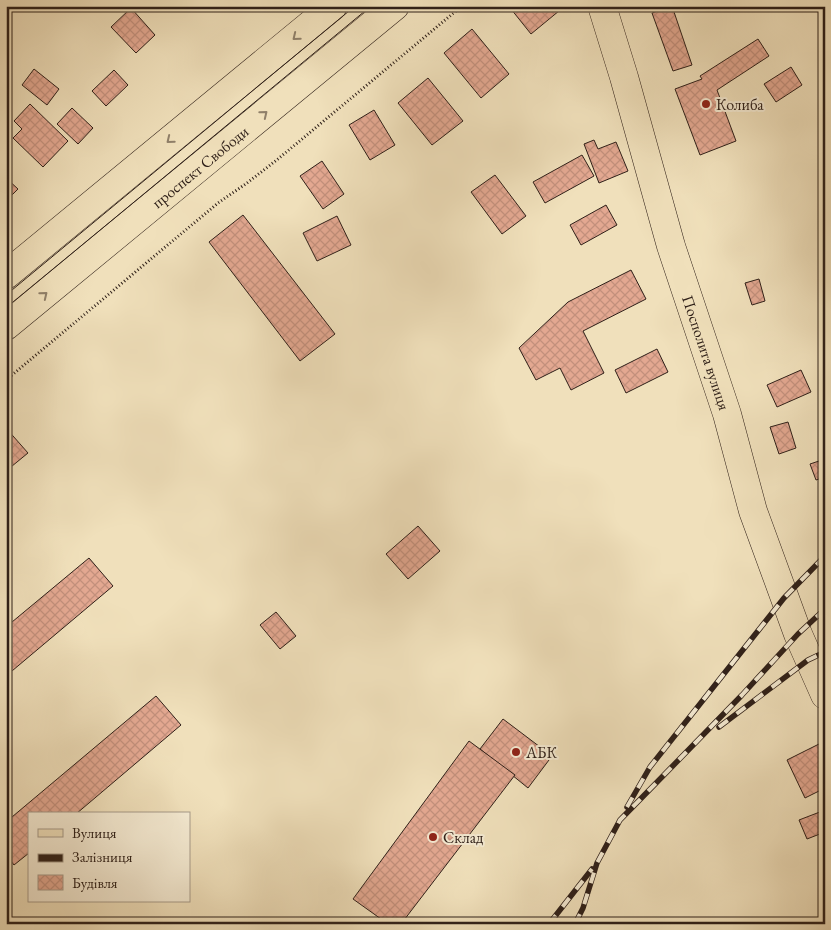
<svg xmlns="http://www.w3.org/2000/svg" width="831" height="930" font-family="'EB Garamond',serif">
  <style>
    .building { fill: url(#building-cross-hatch); stroke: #2f2019 }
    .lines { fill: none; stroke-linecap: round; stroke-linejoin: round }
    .major-casing { stroke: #2f2019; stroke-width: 29 }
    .highway-casing { stroke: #2f2019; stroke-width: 29 }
    .path { stroke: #2f2019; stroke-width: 3; stroke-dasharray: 1 2.5; stroke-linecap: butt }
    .major { stroke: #f0e0bb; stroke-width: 28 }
    .highway { stroke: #f0e0bb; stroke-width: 28 }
    .tram { stroke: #2f2019; stroke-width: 1 }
    .rail-casing { stroke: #2f2019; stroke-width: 5.5 }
    .rail { stroke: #f5ebd3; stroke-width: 4; stroke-dasharray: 11; stroke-linecap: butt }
    .oneway { stroke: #90806a }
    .poi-dot { fill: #8f2418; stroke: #f5ebd3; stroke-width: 2 }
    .labels { text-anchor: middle; stroke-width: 4; stroke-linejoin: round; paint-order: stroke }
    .poi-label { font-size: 16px; fill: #2f2019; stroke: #f5ebd3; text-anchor: start }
    .street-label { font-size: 16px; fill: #2f2019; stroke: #f5ebd3 }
  </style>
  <defs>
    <pattern id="building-cross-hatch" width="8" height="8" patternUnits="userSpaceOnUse" patternTransform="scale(1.25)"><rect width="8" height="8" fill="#e3a891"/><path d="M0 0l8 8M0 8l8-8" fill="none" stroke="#c3907c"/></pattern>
  </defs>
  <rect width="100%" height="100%" fill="#f0e0bb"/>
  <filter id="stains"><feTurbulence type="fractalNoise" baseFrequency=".004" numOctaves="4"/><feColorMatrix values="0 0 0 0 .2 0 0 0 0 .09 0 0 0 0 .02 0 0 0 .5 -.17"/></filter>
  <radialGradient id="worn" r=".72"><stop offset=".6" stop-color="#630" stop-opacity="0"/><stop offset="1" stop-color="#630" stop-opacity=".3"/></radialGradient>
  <g class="building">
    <polygon points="515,6 565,6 531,34 511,9"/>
    <polygon points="672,6 692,65 673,71 652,13"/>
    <polygon points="131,8 155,35 136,53 111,27"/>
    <polygon points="472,29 509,74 481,98 444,53"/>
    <polygon points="758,39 769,56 717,90 736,141 700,155 675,89 702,79 700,76"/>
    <polygon points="791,67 802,85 776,102 764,84"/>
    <polygon points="34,69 59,89 47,105 22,85"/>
    <polygon points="114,70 128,85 106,106 92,91"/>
    <polygon points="428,78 463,121 432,145 398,103"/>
    <polygon points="30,104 68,141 43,167 13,138 22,129 14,121"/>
    <polygon points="72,108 93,128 78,144 57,124"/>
    <polygon points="374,110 395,145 370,160 349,125"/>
    <polygon points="594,140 598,149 616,142 628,171 599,183 584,144"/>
    <polygon points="582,155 594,176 545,203 533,182"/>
    <polygon points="322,161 344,194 323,209 300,176"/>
    <polygon points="495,175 526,216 502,234 471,192"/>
    <polygon points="6,178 18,189 6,201"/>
    <polygon points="606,205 617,225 581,245 570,225"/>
    <polygon points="243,215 335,334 300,361 209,242"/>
    <polygon points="337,216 351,245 317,261 303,233"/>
    <polygon points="631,270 646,299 583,331 604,373 571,390 560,368 536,380 519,348 568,302"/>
    <polygon points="759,279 765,301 752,305 745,283"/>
    <polygon points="657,349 668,372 626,393 615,370"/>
    <polygon points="801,370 811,392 777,407 767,385"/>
    <polygon points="788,422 796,448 779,454 770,427"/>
    <polygon points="6,428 28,453 6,471"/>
    <polygon points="825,459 825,477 816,480 810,464"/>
    <polygon points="418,526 440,551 408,579 386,554"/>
    <polygon points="89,558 113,586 6,676 6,627"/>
    <polygon points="276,612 296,636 280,649 260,625"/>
    <polygon points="156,696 181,725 76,814 29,814 29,853 14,865 6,855 6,822"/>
    <polygon points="503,719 552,756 528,788 480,749"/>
    <polygon points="469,741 515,775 401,924 388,924 353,899"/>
    <polygon points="825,741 825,788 805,798 787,760"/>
    <polygon points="825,810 825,832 807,839 799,820"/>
  </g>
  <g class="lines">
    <defs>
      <g id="major">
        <polyline points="6,275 333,6"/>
        <path id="s1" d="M 6,326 L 395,6"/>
      </g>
      <g id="highway">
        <path id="s2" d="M 602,6 L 624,77 L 671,246 L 727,414 L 753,511 L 798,634 L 825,695"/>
      </g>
    </defs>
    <use href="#major" class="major-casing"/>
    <use href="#highway" class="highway-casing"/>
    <polyline class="path" points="6,380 218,203 247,183 278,159 462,6"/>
    <use href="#major" class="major"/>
    <use href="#highway" class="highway"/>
    <g class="tram">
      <polyline points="6,295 355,6"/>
      <polyline points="6,308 371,6"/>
    </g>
    <defs>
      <g id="rail">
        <polyline points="719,727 808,660 825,652"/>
        <polyline points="627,807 650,767 784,598 825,556"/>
        <polyline points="549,924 592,869"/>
        <polyline points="575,924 583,908 597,863 620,820 742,695 798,634 825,609"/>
      </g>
    </defs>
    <use href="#rail" class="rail-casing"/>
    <use href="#rail" class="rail"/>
  </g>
  <defs><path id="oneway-chevron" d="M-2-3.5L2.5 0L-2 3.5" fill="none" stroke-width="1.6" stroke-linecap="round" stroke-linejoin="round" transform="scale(1.25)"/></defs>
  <g class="oneway">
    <use href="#oneway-chevron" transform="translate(296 37) rotate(141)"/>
    <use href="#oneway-chevron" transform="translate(264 114) rotate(-39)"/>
    <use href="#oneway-chevron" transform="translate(170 140) rotate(141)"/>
    <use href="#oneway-chevron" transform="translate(44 295) rotate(-39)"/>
  </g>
  <g class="poi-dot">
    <circle cx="706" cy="104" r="5"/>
    <circle cx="516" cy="752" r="5"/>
    <circle cx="433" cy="837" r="5"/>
  </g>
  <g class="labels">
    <g class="poi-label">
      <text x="716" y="110">Колиба</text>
      <text x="526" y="758">АБК</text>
      <text x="443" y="843">Склад</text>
    </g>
    <g class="street-label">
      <text dy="6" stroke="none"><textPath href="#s1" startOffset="251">проспект Свободи</textPath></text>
      <text dy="6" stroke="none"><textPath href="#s2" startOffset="362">Посполита вулиця</textPath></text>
    </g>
  </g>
  <rect width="831" height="930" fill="none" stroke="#f0e0bb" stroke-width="25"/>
  <rect x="8" y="8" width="816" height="915" fill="none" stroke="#2f2019" stroke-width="2.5"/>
  <rect x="12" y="12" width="806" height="905" fill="none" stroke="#2f2019"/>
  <rect x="28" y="812" width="162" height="90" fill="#f5ebd3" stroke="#a69a89"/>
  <rect x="38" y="829" width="25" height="8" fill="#f0e0bb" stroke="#a69a89"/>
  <text x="72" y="838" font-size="15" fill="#2f2019">Вулиця</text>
  <rect x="38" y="854" width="25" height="8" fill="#2f2019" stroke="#a69a89"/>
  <text x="72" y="862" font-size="15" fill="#2f2019">Залізниця</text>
  <rect x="38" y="875" width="25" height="15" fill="url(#building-cross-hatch)" stroke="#a69a89"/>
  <text x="72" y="888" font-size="15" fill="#2f2019">Будівля</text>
  <rect width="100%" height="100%" filter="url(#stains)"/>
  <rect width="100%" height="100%" fill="url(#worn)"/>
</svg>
